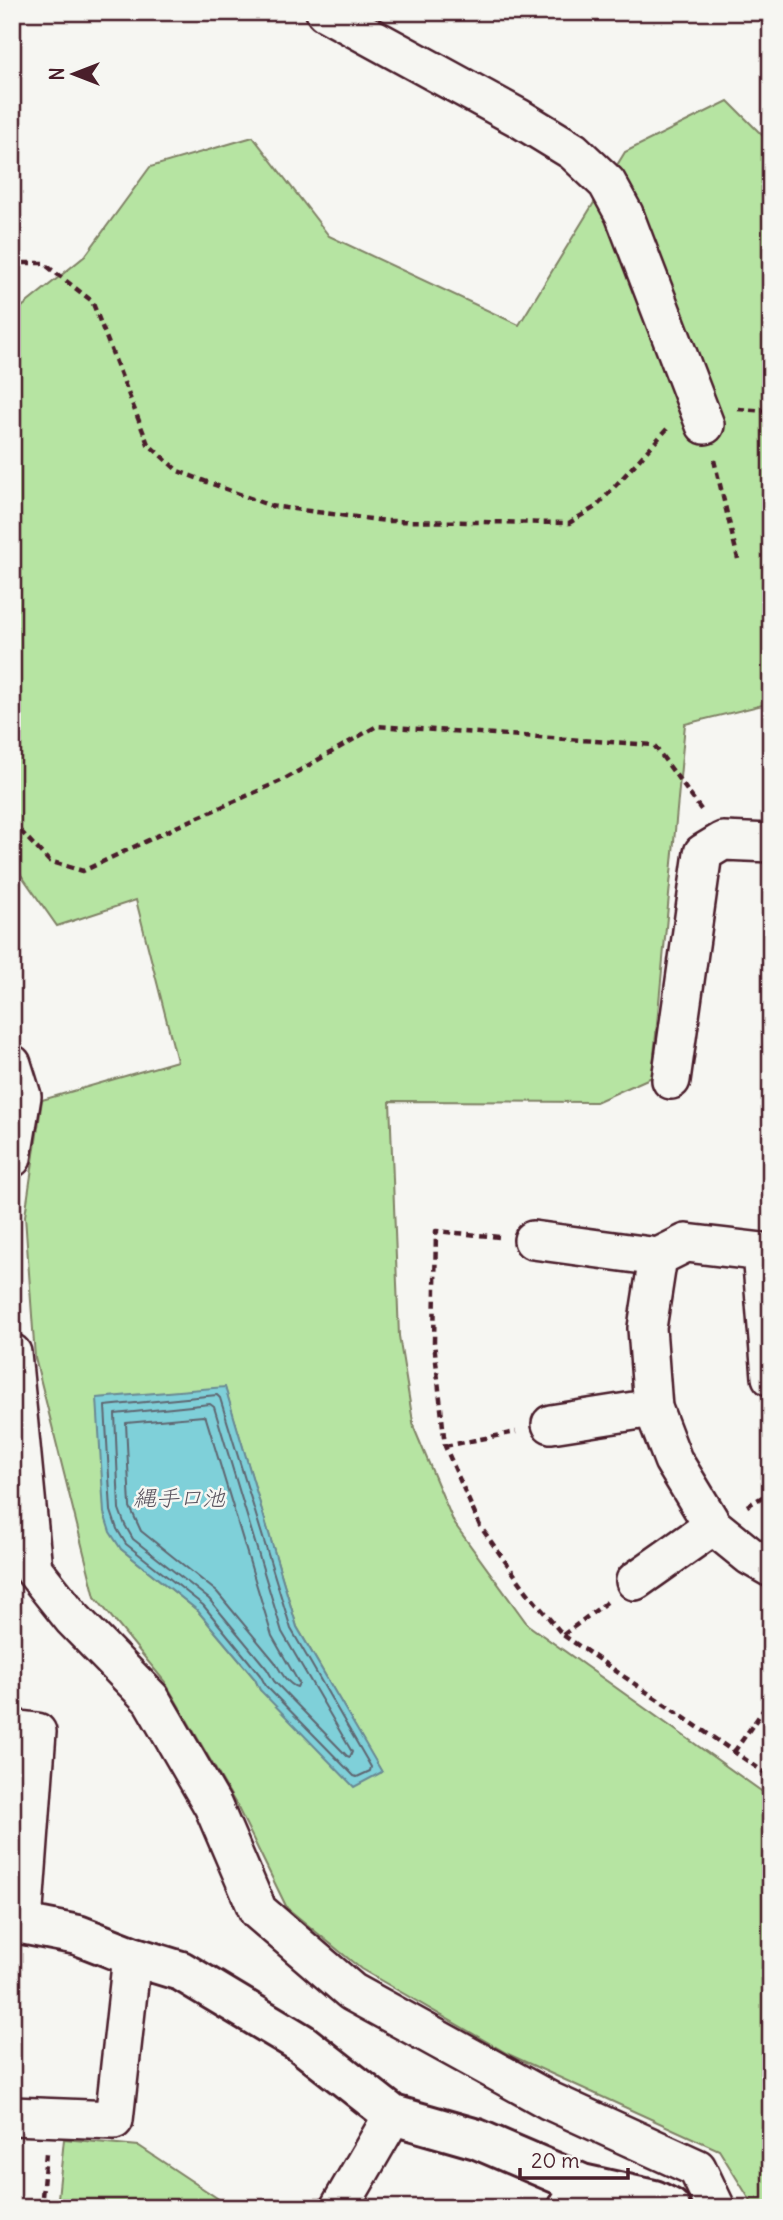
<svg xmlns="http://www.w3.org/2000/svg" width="783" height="2220" font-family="Delius,'Klee One',sans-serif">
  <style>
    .green { fill: #b6e4a2; stroke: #808266; stroke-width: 2; fill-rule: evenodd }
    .water { fill: #7fd0d9; stroke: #6a8993; stroke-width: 2 }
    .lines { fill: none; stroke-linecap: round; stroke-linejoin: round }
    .shore { stroke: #5f6671; stroke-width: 2 }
    .street-casing { stroke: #4a1f2b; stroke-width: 42 }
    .secondary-casing { stroke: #4a1f2b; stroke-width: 44 }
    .path { stroke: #4a1f2b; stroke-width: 4.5; stroke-dasharray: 7 5; stroke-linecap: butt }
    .street { stroke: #f6f6f2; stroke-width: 37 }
    .secondary { stroke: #f6f6f2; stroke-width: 38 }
    .labels { text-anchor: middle; stroke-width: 5; stroke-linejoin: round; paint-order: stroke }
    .water-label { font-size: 23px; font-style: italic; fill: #5a545f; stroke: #f6f6f2 }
  </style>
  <rect width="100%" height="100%" fill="#f6f6f2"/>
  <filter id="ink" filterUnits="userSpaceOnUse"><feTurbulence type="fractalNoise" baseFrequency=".0143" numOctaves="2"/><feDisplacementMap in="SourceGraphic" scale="14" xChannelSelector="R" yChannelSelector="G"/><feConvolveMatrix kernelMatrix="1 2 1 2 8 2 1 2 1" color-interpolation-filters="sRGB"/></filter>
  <g filter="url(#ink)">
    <g class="green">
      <path d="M 728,101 L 771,144 L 771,703 L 685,724 L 652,1077 L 596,1102 L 390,1101 L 399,1336 L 414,1428 L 454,1523 L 528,1625 L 771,1798 L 771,2208 L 755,2208 L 719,2150 L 508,2054 L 361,1969 L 287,1908 L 237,1806 L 165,1682 L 95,1597 L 35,1358 L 25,1216 L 42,1100 L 177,1061 L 136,900 L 57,926 L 12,862 L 12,315 L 85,256 L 150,167 L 253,137 L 329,236 L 519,325 L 625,152 ZM 225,1388 L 297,1627 L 382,1773 L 260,1690 L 255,1679 L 197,1610 L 121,1549 Z"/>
      <polygon points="64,2139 139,2146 232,2208 57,2208"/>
    </g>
    <polygon class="water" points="225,1387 297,1627 382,1772 354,1787 260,1690 255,1679 197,1610 121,1549 110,1532 104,1513 97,1398"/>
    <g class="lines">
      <g class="shore">
        <polygon points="217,1395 220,1398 291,1629 371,1767 370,1771 357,1777 354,1776 266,1686 260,1675 203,1605 126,1544 117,1529 111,1511 105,1406"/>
        <polygon points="210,1404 214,1407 282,1632 352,1752 350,1757 347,1756 274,1681 267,1669 209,1599 133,1539 125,1525 119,1509 115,1414"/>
        <path d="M 203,1416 L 206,1418 L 272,1636 L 299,1683 L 297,1687 C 287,1684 281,1672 275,1662 L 217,1592 L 141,1531 L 130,1507 L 126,1423 Z"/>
      </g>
      <defs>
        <g id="street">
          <polyline points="325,12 519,118 573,151 607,183 624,214 705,425"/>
          <polyline points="12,1064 22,1096 12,1158"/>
          <polyline points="671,1080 703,853 723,841 771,843"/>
          <polyline points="533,1240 658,1257"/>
          <polyline points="761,1252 771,1377"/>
          <polyline points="771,1253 686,1243 658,1257 647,1328 653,1408 673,1460 713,1526 750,1556 771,1568"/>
          <polyline points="12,1353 33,1569 72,1618 151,1699 213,1806 258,1911 352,1992 550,2101 697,2168 716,2208"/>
          <polyline points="551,1424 653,1408"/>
          <polyline points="635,1581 713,1526"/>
          <polyline points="12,1729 37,1732 23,1923"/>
          <polyline points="12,2116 114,2120 132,1956"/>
          <polyline points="339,2208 393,2115"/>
          <polyline points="567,2208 582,2184"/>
        </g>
        <polyline id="secondary" points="12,1922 78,1935 132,1956 181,1971 301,2043 393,2115 477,2139 582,2184 654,2200 670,2208"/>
      </defs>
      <use href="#street" class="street-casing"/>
      <use href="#secondary" class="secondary-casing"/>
      <g class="path">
        <polyline points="12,263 43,263 92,301 148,444 178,471 271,506 386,521 569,523 597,506 667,429"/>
        <polyline points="738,409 771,411"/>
        <polyline points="714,460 738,559"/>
        <polyline points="12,822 49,861 83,871 176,827 283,780 377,726 654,745 702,811"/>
        <polyline points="499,1237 436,1231 434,1342 445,1446 480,1526 527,1592 563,1635 771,1777"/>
        <polyline points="445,1446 516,1432"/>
        <polyline points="747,1506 771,1492"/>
        <polyline points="563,1635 607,1602"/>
        <polyline points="734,1752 771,1699"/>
        <polyline points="41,2208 46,2153"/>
      </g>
      <use href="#street" class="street"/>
      <use href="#secondary" class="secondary"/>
    </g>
  </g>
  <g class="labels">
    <g class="water-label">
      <text x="179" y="1506">縄手口池</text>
    </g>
  </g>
  <rect width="783" height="2220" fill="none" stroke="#f6f6f2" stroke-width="42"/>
  <rect x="21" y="21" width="741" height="2178" fill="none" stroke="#4a1f2b" stroke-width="2.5" filter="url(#ink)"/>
  <g transform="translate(74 74) rotate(270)" stroke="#f6f6f2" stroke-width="5" paint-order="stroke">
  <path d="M0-5L12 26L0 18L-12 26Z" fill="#4a1f2b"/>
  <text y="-10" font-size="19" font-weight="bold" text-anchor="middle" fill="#4a1f2b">N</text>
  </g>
  <path d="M520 2168v10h108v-10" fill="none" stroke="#4a1f2b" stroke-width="3.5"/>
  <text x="531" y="2168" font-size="21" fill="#4a1f2b" stroke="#f6f6f2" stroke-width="5" paint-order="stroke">20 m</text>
</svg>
